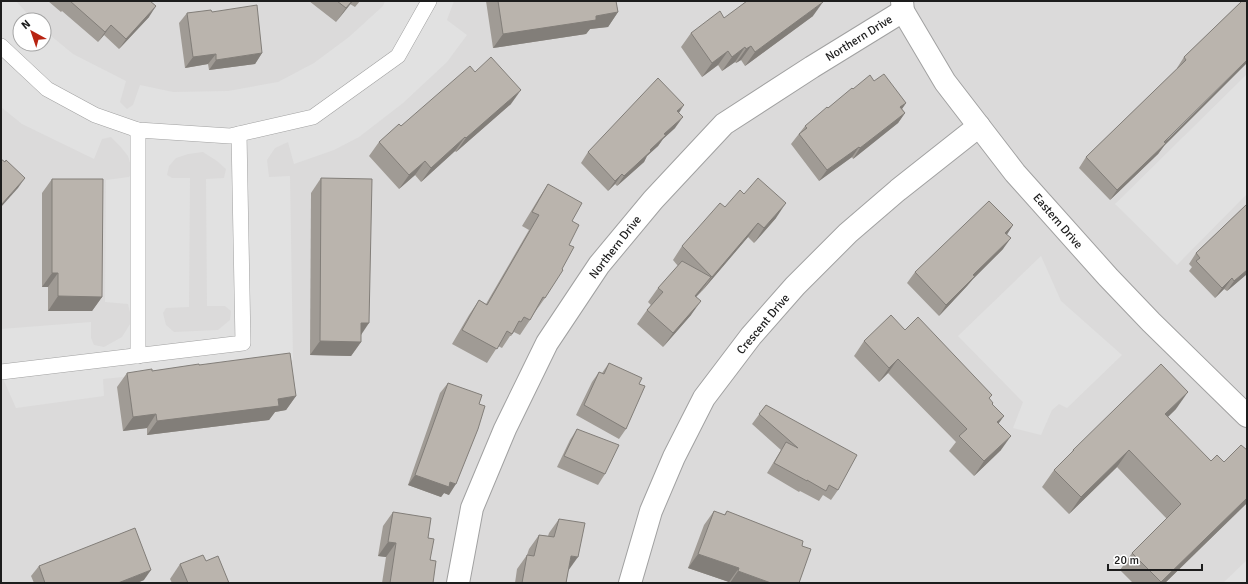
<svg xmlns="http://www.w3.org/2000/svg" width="1248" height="584" font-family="Signika,sans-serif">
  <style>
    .residential { fill: #dbdada; fill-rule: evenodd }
    .parking { fill: #e1e1e1; fill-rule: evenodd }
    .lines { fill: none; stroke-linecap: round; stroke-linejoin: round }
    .lane-casing { stroke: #a1a1a1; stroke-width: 16 }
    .street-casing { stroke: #a1a1a1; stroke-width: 24 }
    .lane { stroke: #fff; stroke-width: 15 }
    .street { stroke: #fff; stroke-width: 22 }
    .wall { fill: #a09b95 }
    .shaded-wall { fill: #827e79 }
    .building { fill: #bab4ad; stroke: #827e79 }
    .labels { text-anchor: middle; stroke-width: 3; stroke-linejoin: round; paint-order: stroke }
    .street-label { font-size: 12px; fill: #1d1d1d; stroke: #fff }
  </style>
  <rect width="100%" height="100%" fill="#edebe4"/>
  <path class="residential" d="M 1,1 L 1247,1 L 1247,583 L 1,583 ZM 20,20 L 44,20 L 44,44 L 20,44 Z"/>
  <g class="parking">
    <path d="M 1,1 L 16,1 L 33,20 L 20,20 L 20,44 L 44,44 L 44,30 L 73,54 L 126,81 L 120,102 L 127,109 L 133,105 L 140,85 L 173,92 L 228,91 L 278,82 L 314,63 L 349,37 L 383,6 L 385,1 L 454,1 L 447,20 L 467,35 L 447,62 L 403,103 L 359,137 L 334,150 L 294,164 L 288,142 L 275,148 L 267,160 L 269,177 L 290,176 L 293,360 L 103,379 L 104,396 L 16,408 L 1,374 L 1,329 L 91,322 L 91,338 L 94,345 L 104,347 L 122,337 L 132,321 L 128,304 L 105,302 L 106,180 L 129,177 L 133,173 L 128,156 L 120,146 L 111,137 L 102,139 L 94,159 L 22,124 L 1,107 ZM 203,152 L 217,161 L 226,169 L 224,178 L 206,179 L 207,306 L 225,306 L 231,311 L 230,320 L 218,330 L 174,332 L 166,325 L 163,313 L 166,308 L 189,307 L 190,178 L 172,178 L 167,175 L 169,166 L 176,158 L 188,154 Z"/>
    <polygon points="1247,74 1247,194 1177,265 1115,204"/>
    <polygon points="1041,256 1061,301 1122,355 1067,408 1059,404 1052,410 1041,435 1013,428 1023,402 958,336"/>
    <polygon points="1247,560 1247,583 1223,583"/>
  </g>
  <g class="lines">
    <defs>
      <g id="lane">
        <polyline points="1,46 47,89 95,115 138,130 230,136 313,117 398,56 429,1"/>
        <polyline points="138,130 138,356"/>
        <polyline points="1,372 243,343 239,134"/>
      </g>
      <g id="street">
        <polyline points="902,1 903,11 945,82 1015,173 1108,277 1151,322 1247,416"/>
        <polyline points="458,583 472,508 505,429 547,343 599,265 653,200 724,124 812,67 903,11"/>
        <polyline points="630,583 651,511 674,457 704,398 751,336 795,286 848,233 898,190 979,126"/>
      </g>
    </defs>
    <use href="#lane" class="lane-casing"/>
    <use href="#street" class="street-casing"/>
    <use href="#lane" class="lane"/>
    <use href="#street" class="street"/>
  </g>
  <g class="wall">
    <polygon points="48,1 150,1 149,17 119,49 104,35 98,42 62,11 61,12"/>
    <polygon points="309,1 360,1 355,7 350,4 336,22"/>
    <polygon points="486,1 616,1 618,12 608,27 590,29 586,34 493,48"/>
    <polygon points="1242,1 1164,146 1158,154 1110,200 1079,168 1086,157 1177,69 1177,68 1184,57"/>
    <polygon points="212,12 262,53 255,64 209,70 208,64 185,68 179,23 187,13"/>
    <polygon points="813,16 745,66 741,60 736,63 735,62 722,71 718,65 702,77 681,47 691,33 724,18"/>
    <polygon points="475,72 511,104 456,152 455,151 421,182 415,175 399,189 369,156 379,142"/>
    <polygon points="874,81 906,103 902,109 905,113 898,123 853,159 852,157 819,181 791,144 805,126 828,108 853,89"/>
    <polygon points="679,113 675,128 663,139 658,146 647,156 644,162 617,186 615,184 608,191 581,163 588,152"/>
    <polygon points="321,178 361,335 361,342 351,356 310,355 311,193"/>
    <polygon points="52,179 102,297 92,311 48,311 48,287 42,287 42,193"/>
    <polygon points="548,184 572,221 569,245 545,298 535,312 530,320 520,335 514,332 511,336 510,336 502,348 498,346 487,363 452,344 469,315 479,300 486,304 529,230 522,226 539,198"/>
    <polygon points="744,194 776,218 754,243 748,237 702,291 696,297 691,315 663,347 637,324 647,310 651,305 648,302 658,288 678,266 673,260 682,246 725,207"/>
    <polygon points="1247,204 1247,274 1227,291 1224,289 1215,298 1189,271 1192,267 1189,264 1196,253"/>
    <polygon points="1013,225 1007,234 1003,249 973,279 967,286 939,316 907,283 915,272"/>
    <polygon points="905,330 992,395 989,399 992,405 1004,416 998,423 1001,450 974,476 949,451 956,442 888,373 879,382 854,356 864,341"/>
    <polygon points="609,363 639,384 626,429 619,439 576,415 592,382 599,372 602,373"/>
    <polygon points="199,365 296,396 286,410 275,412 269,420 147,435 147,428 123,431 117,387 127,373 152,371"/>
    <polygon points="448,383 449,495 444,493 441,497 408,485 440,393"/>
    <polygon points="766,405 838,490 831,500 823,495 819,501 800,491 799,492 767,473 781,450 752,424"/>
    <polygon points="1176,409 1168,417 1247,503 1165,583 1133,583 1120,570 1132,553 1167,519 1117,467 1069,514 1042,487 1054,470 1069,456 1073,450"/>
    <polygon points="577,429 605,474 598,485 557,467 570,440"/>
    <polygon points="714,511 724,515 727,511 802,546 799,583 729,583 729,582 688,568 704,525"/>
    <polygon points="393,512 428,538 433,583 382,583 386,557 378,556 383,526"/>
    <polygon points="559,519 568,571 566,583 515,583 517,569 527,555 529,549 539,535 548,536 549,533"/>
    <polygon points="206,561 229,583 172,583 170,579 180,564"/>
    <polygon points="39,566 144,580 137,583 34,583 31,576"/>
  </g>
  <g class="shaded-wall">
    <polygon points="352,1 353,1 336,22 346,8"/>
    <polygon points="823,2 813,16 745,66 755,52"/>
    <polygon points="156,6 149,17 119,49 126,39"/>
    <polygon points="618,12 608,27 590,29 586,34 493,48 503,34 596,16"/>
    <polygon points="111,25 104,35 98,42 105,32"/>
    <polygon points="751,46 741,60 736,63 746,49"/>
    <polygon points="745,47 735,62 722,71 732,57"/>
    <polygon points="728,51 718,65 702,77 712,63"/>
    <polygon points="262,53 255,64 209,70 216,60"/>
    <polygon points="216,54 208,64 185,68 193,57"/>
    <polygon points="1247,60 1247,63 1164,146 1158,154 1110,200 1117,190"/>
    <polygon points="521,90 511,104 456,152 466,138"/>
    <polygon points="906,103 899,113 900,107"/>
    <polygon points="684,105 677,116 677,111"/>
    <polygon points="905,113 898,123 853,159 860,148"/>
    <polygon points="683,117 675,128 663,139 658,146 647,156 644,162 617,186 624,176 650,150 664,134"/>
    <polygon points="465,137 455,151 421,182 431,168"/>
    <polygon points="859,147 852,157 819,181 827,170"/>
    <polygon points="425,161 415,175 399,189 409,175"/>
    <polygon points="622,174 615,184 608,191 615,181"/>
    <polygon points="25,178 18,188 1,207 1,205"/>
    <polygon points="786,203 776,218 754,243 764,228"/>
    <polygon points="758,223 748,237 702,291 712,277"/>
    <polygon points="1013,225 1006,236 1005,233"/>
    <polygon points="1011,238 1003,249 973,279 967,286 939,316 946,305 973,275"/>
    <polygon points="1247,270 1247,274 1227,291 1234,281"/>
    <polygon points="52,273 58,273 48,287 42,287"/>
    <polygon points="711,277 701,291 685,310 695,296"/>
    <polygon points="1232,278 1224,289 1215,298 1222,288"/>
    <polygon points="58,296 102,297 92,311 48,311"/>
    <polygon points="701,301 691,315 663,347 673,333"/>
    <polygon points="361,323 369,323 359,338"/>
    <polygon points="320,341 361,342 351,356 310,355"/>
    <polygon points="898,359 888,373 879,382 889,368"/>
    <polygon points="1188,392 1176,409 1153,431 1165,414"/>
    <polygon points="296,396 286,410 275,412 269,420 147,435 157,421 278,399"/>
    <polygon points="156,414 147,428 123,431 133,417"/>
    <polygon points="1004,416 994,430 997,422"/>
    <polygon points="1011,436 1001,450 974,476 984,461"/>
    <polygon points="1129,450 1117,467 1069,514 1081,497"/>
    <polygon points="415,475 450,482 456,484 449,495 444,493 441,497 408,485"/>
    <polygon points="1247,498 1247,503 1165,583 1160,583"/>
    <polygon points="388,542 396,543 386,557 378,556"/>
    <polygon points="698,554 739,568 729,582 688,568"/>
    <polygon points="571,556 578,557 568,571"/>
    <polygon points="151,570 144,580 137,583 118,583"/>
    <polygon points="738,571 771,583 730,583"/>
  </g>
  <g class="building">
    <polygon points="70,1 150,1 156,6 126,39 111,25 105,32"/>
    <polygon points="337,1 352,1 346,8"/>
    <polygon points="498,1 616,1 618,12 596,16 596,20 503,34"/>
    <polygon points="747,1 822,1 823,2 755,52 751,46 746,49 745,47 732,57 728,51 712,63 691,33 720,11 724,18"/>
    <polygon points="1242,1 1247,1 1247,60 1164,142 1166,143 1117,190 1086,157 1186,60 1184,57"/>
    <polygon points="257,5 262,53 216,60 216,54 193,57 187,13 211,10 212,12"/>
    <polygon points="491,57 521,90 466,138 465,137 431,168 425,161 409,175 379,142 399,124 401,126 470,66 475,72"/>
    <polygon points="884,74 906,103 900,107 905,113 860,148 859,147 827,170 799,134 807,128 805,126 827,107 828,108 852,88 853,89 870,75 874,81"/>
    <polygon points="658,78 684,105 677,111 683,117 664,134 666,135 650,150 651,151 624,176 622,174 615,181 588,152"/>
    <polygon points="1,159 5,162 6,160 25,178 1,205"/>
    <polygon points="321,178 372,179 369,323 361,323 361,342 320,341"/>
    <polygon points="758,178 786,203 764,228 758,223 712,277 682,246 720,203 725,207 740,190 744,194"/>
    <polygon points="52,179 103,179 102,297 58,296 58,273 52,273"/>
    <polygon points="548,184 582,203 572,221 579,225 569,245 574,247 562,269 563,270 545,298 543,297 530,320 524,317 521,322 519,321 512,334 507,331 497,349 462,330 479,300 487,305 539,215 532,212"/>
    <polygon points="989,201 1013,225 1005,233 1011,238 973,275 975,276 946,305 915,272"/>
    <polygon points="1247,204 1247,270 1234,281 1232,278 1222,288 1196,261 1200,258 1196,253"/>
    <polygon points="682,261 711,277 695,296 701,301 673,333 647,310 663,292 658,288"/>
    <polygon points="891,315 905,330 918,317 992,395 989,398 993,403 992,404 1004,416 997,422 1011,436 984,461 959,436 967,429 898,359 889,368 864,341"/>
    <polygon points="290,353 296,396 278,399 279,406 157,421 156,414 133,417 127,373 152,369 152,371 199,364 199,365"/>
    <polygon points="609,363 642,378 639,384 645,386 626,429 584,405 599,372 604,374"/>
    <polygon points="1161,364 1188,392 1165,414 1211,461 1217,455 1224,462 1241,445 1247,450 1247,498 1161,582 1132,553 1181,504 1129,450 1081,497 1054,470 1074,450 1073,450"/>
    <polygon points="448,383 482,395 479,404 485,406 478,429 456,484 450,482 449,487 415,475"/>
    <polygon points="766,405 857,455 838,490 829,485 826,491 807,480 807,481 774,463 786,442 798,448 759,414"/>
    <polygon points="577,429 619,445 605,474 564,456"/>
    <polygon points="714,511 725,515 727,511 803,541 802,546 811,549 799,583 771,583 738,571 739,568 698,554"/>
    <polygon points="393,512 431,518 428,538 434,539 430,560 436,561 433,583 390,583 396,543 388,542"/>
    <polygon points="559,519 585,523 578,557 571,556 566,583 522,583 527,555 534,556 539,535 554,537"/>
    <polygon points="135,528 151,570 118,583 45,583 39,566"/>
    <polygon points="203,555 206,561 218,556 229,583 188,583 180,564"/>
  </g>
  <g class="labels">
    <g class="street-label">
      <text transform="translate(859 38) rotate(-32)" y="4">Northern Drive</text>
      <text transform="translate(1058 221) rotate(49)" y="4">Eastern Drive</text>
      <text transform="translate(615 247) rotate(-52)" y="4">Northern Drive</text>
      <text transform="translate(763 324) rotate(-50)" y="4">Crescent Drive</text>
    </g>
  </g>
  <rect width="1248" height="584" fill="none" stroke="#1d1d1d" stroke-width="4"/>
  <g transform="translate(32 32) rotate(320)"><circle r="19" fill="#ffffff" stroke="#a5a5a5"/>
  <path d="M0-3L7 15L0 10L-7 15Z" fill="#b82412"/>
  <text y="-6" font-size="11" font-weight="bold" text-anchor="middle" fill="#1d1d1d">N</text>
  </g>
  <path d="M1108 564v6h94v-6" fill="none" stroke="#1d1d1d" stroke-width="2"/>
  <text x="1114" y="564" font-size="12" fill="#1d1d1d" stroke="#ffffff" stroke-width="3" paint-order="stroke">20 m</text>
</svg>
